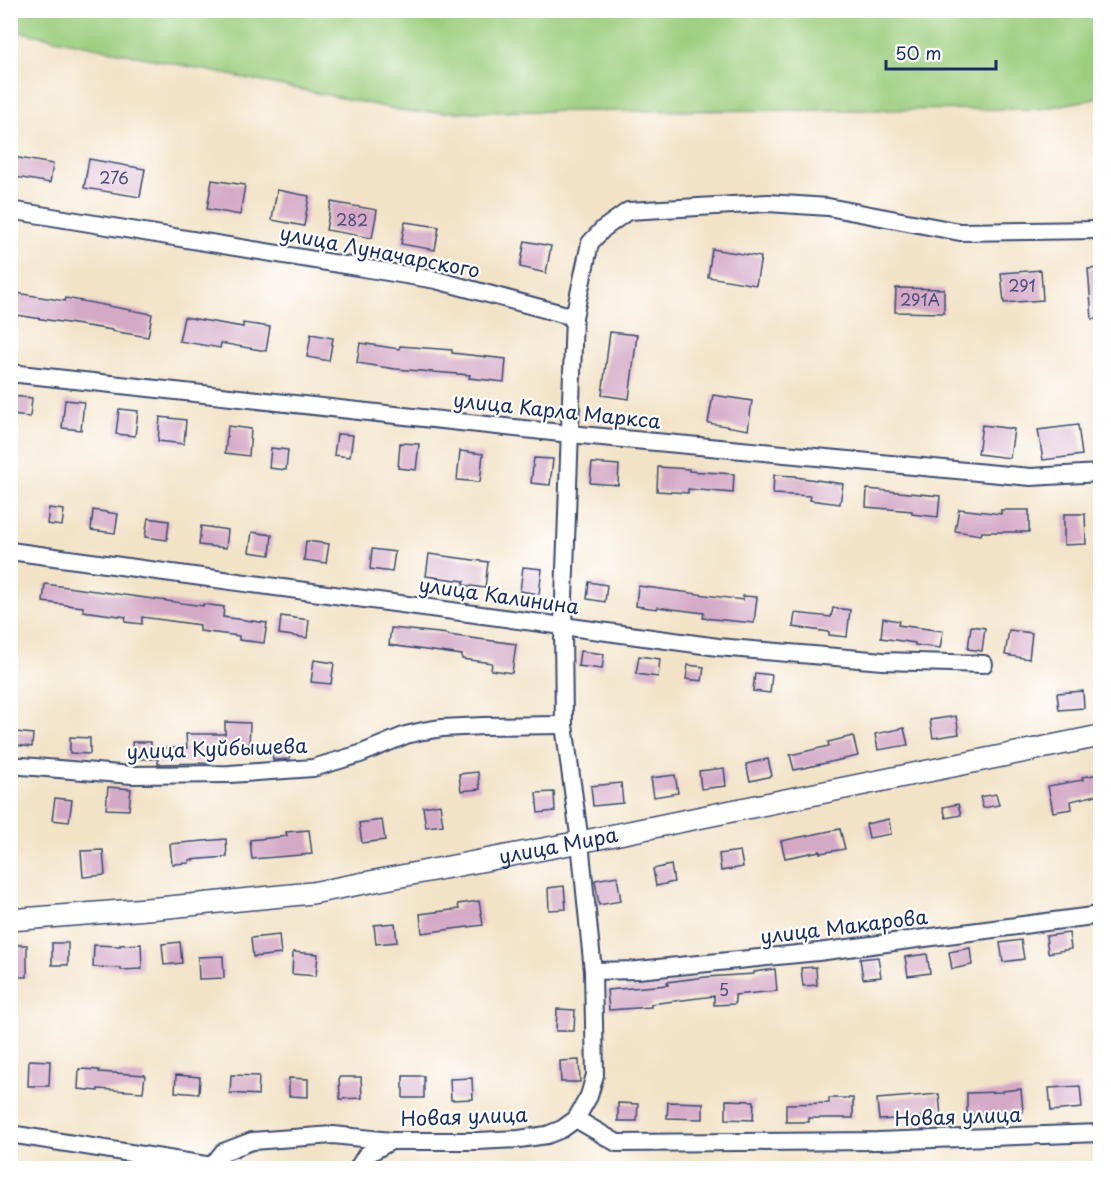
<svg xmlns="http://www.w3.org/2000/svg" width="1111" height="1179" font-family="'Playpen Sans',sans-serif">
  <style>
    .green { fill: #9cce7e; stroke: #5c7e6e; stroke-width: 1.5 }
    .building { fill: #d4a9c6 }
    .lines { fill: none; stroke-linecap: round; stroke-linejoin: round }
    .minor-casing { stroke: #3b4a6e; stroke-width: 20 }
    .tertiary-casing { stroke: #3b4a6e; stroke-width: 24 }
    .minor { stroke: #fff; stroke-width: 16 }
    .tertiary { stroke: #fff; stroke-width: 21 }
    .labels { text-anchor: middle; stroke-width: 4.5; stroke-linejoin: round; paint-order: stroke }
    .number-label { font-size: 16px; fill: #494e78 }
    .street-label { font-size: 20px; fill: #1b2f5e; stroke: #fff }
  </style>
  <rect width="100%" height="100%" fill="#fff"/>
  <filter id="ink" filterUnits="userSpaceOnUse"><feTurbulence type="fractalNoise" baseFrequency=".0167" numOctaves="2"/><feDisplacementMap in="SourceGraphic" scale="12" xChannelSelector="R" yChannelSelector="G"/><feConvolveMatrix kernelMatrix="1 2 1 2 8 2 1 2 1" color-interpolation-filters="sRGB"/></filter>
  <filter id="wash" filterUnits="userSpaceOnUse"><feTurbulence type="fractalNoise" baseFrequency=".008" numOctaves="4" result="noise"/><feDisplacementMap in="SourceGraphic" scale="24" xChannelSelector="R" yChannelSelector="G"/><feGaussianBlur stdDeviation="1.35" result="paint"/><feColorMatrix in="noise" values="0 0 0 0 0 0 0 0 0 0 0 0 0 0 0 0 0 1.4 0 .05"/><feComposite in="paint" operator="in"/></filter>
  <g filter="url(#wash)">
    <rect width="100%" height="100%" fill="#f2e3c7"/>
    <polygon class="green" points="11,10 1100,11 1100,98 1039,109 409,112 11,30"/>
    <g id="blocks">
      <g class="building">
        <polygon points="13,157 53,164 50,183 10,176"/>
        <polygon points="89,159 145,169 140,197 84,188"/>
        <polygon points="212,180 245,185 240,215 207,209"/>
        <polygon points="277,190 309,196 304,226 272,220"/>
        <polygon points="331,202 377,210 372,238 326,230"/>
        <polygon points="405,222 439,227 435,250 401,244"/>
        <polygon points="525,241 551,246 546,273 520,267"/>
        <polygon points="712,249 761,257 756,285 708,277"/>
        <polygon points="1101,268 1101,319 1092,319 1088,269"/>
        <polygon points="1041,270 1043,300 1004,303 1001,273"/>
        <polygon points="896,288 944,289 944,313 895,312"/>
        <polygon points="10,292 65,301 66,298 152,314 148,337 112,331 112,330 10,314"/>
        <polygon points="184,317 243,327 243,323 270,327 266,351 221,343 220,348 179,341"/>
        <polygon points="610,332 637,335 629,399 602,395"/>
        <polygon points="311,334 333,338 329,361 307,357"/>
        <polygon points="360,343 399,349 400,346 452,350 452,353 506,359 504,382 469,378 470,375 395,369 357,363"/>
        <polygon points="713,395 752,401 748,430 708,423"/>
        <polygon points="12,396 32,398 30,417 10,415"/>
        <polygon points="65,400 84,402 81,430 62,428"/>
        <polygon points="119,409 138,411 135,436 116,434"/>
        <polygon points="160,417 186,420 184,444 158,441"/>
        <polygon points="982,425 1014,429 1010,458 978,454"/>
        <polygon points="1078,425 1082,455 1043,460 1038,430"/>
        <polygon points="228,426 251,429 249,456 225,453"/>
        <polygon points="337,434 353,435 350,457 334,455"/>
        <polygon points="400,443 419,444 416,470 398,468"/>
        <polygon points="271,448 288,450 286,470 269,468"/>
        <polygon points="460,451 483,454 480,482 457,480"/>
        <polygon points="534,458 553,459 550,485 531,483"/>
        <polygon points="592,463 619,465 618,485 590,483"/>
        <polygon points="658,467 689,469 689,471 734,474 733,493 688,489 688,493 657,491"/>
        <polygon points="774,475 796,476 796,477 843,484 840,504 810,500 811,496 773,494"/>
        <polygon points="867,489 940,496 938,517 912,514 912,511 866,507"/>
        <polygon points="49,508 64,510 62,526 47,524"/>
        <polygon points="959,509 1001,514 1001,510 1029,510 1029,532 982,532 981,535 955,531"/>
        <polygon points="93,510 118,514 115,533 91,530"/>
        <polygon points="1064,514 1085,514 1086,544 1064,545"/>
        <polygon points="148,518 169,521 167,540 145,537"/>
        <polygon points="201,526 228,530 226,548 199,545"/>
        <polygon points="252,532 272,535 270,555 249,552"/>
        <polygon points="306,541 329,544 326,563 304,560"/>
        <polygon points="372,549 395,552 392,572 370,569"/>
        <polygon points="429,554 488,562 485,588 463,585 464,581 426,576"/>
        <polygon points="523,567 542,569 539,594 520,591"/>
        <polygon points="589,582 607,585 605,602 587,599"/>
        <polygon points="45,584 203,606 203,604 224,607 223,617 267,623 264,643 239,640 239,636 200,631 200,625 142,617 142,624 125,622 126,617 83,611 83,607 43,602"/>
        <polygon points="638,586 743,600 743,596 757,597 754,623 703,618 704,613 657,607 657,609 636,606"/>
        <polygon points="833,608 850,610 847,637 829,635 829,632 793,627 795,613 831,617"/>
        <polygon points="281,616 309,620 307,638 279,634"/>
        <polygon points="883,618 899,621 898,625 943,631 940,648 915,645 915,643 881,638"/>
        <polygon points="971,626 985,628 982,651 968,649"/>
        <polygon points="391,628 448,634 448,635 516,644 512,673 491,670 492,663 462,659 462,655 389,645"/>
        <polygon points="1009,630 1032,633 1029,659 1005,655"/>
        <polygon points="580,651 604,654 602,669 578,666"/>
        <polygon points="639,656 660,659 658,677 636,674"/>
        <polygon points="314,660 334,663 331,684 311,682"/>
        <polygon points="688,665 704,667 702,681 686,679"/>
        <polygon points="755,673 772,675 770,693 753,691"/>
        <polygon points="1083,691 1084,708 1059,710 1057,693"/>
        <polygon points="956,716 959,734 933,738 930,720"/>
        <polygon points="225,722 250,723 249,747 209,745 209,763 158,764 158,759 132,759 132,742 151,742 151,748 187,748 186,734 225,734"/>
        <polygon points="904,728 908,745 878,750 875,734"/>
        <polygon points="16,732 33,734 32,747 15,745"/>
        <polygon points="853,736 858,756 794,770 790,755 829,746 828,742"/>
        <polygon points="70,737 90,738 90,754 70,753"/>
        <polygon points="289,743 290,759 273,760 271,745"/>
        <polygon points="768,759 772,776 750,781 746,764"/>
        <polygon points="724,768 726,786 701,789 699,771"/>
        <polygon points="478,772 480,789 461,791 459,774"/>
        <polygon points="1101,774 1101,794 1071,801 1072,809 1053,812 1048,786 1083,780 1082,777"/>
        <polygon points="675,775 678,793 654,797 651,778"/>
        <polygon points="621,783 623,803 593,806 591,786"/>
        <polygon points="108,787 131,789 129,810 106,809"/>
        <polygon points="554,792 555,811 538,813 536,793"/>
        <polygon points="996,794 999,805 983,808 980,797"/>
        <polygon points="55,798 72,800 69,822 52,820"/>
        <polygon points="440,804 443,825 426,827 423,807"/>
        <polygon points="958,804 961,815 946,818 943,807"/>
        <polygon points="889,819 891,834 869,838 866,824"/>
        <polygon points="382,820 385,840 362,843 359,823"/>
        <polygon points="840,829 845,849 820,853 820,851 785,858 781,841"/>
        <polygon points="309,830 312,854 252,859 250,840 287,836 286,832"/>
        <polygon points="226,839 227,857 189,860 189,863 172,864 170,844"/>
        <polygon points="103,850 105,875 83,877 81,851"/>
        <polygon points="740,851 743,867 721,871 719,854"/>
        <polygon points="671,865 674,882 656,886 653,869"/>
        <polygon points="617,876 621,901 599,905 595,880"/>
        <polygon points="564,886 566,909 549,910 548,888"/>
        <polygon points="479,901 483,925 422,933 420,914 459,909 458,904"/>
        <polygon points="395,923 397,942 376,944 374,925"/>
        <polygon points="1069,933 1071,949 1048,953 1046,936"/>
        <polygon points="279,935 281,954 253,957 251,938"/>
        <polygon points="1021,940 1024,959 1003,962 1000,943"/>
        <polygon points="180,942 182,963 164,965 162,944"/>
        <rect x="52" y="943" width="16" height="22"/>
        <polygon points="141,944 142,969 121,970 121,968 93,967 94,945 120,946 120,945"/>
        <rect x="10" y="945" width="17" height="32"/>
        <polygon points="970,948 972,965 952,969 949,952"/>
        <polygon points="293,952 318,954 316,976 292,974"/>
        <polygon points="927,954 930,973 908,976 905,957"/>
        <polygon points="223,956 224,978 199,979 198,957"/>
        <polygon points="878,957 881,977 863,979 860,959"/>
        <polygon points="816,967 817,985 803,986 801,968"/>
        <polygon points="775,969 777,991 735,995 735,1004 714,1005 714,996 651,1004 651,1007 609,1010 607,990 668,985 667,982 706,977 754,974 754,972"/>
        <polygon points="557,1009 575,1010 574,1031 556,1031"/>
        <polygon points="29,1060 50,1061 49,1086 28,1086"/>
        <polygon points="579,1060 580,1082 561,1082 560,1061"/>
        <polygon points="79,1069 99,1070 99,1072 145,1075 143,1092 98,1089 98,1091 78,1089"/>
        <polygon points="176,1075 200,1077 199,1094 175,1092"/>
        <polygon points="231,1075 259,1076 258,1095 230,1093"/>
        <rect x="403" y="1076" width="21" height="22"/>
        <polygon points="339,1077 361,1077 362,1098 340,1099"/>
        <polygon points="289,1078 308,1079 308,1097 289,1096"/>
        <polygon points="472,1078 473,1099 451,1100 450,1079"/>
        <polygon points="1080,1086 1082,1108 1051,1111 1049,1088"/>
        <polygon points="1021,1089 1023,1112 967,1115 967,1093 1002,1092 1002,1091"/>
        <polygon points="939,1094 941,1116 879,1120 877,1099"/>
        <polygon points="829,1098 853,1098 853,1118 809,1118 809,1122 786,1122 786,1104 829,1103"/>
        <polygon points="726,1100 754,1101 753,1120 726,1119"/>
        <polygon points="668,1102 703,1103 703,1119 667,1118"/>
        <polygon points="618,1103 638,1104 637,1121 618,1121"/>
      </g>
    </g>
  </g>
  <g filter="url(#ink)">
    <use href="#blocks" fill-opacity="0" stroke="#3b4a6e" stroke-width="1.5"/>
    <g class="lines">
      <defs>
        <g id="minor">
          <polyline points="10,210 436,280 574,317"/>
          <polyline points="10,373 570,434 1031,477 1100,473"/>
          <polyline points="10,551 718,647 883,661 984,664"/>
          <polyline points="10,765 132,775 230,774 313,768 360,754 406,735 423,731 442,728 483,726 564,725"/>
          <polyline points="593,971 638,970 818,952 1100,915"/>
          <polyline points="576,1119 617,1143 877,1141 1100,1133"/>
          <polyline points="10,1134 212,1166 223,1152 252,1141 333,1135 391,1141 478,1141 519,1139 547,1135 562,1129 576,1119 589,1096 595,1075 593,971 580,842 564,725 563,626 574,317 590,243 603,229 628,211 768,203 828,207 960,232 1100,230"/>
          <polyline points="358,1168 366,1155 391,1141"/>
        </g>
        <g id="tertiary">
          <path id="s1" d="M 10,920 L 159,908 L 312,893 L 580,842 L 1100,736"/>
        </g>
      </defs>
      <use href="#minor" class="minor-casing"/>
      <use href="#tertiary" class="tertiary-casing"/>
      <use href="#minor" class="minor"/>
      <use href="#tertiary" class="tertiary"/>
    </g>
  </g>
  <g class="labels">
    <g class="number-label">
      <text x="114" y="184">276</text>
      <text x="352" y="226">282</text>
      <text x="1022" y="292">291</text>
      <text x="920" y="306">291А</text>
      <text x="724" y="996">5</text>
    </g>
    <g class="street-label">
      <text transform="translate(380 252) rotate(11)" y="7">улица Луначарского</text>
      <text transform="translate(557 411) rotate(6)" y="7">улица Карла Маркса</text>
      <text transform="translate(499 596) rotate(8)" y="7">улица Калинина</text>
      <text transform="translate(217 749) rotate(-2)" y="7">улица Куйбышева</text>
      <text dy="7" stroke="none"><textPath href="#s1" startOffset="554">улица Мира</textPath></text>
      <text transform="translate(844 927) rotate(-7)" y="7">улица Макарова</text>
      <text transform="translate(464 1117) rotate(-2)" y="7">Новая улица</text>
      <text transform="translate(958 1117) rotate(-2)" y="7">Новая улица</text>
    </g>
  </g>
  <rect width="1111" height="1179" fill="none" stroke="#fff" stroke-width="36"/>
  <path d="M886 60v9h110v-9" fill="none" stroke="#1b2f5e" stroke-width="3"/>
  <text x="895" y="60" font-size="18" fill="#1b2f5e" stroke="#ffffff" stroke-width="4.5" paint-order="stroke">50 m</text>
</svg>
